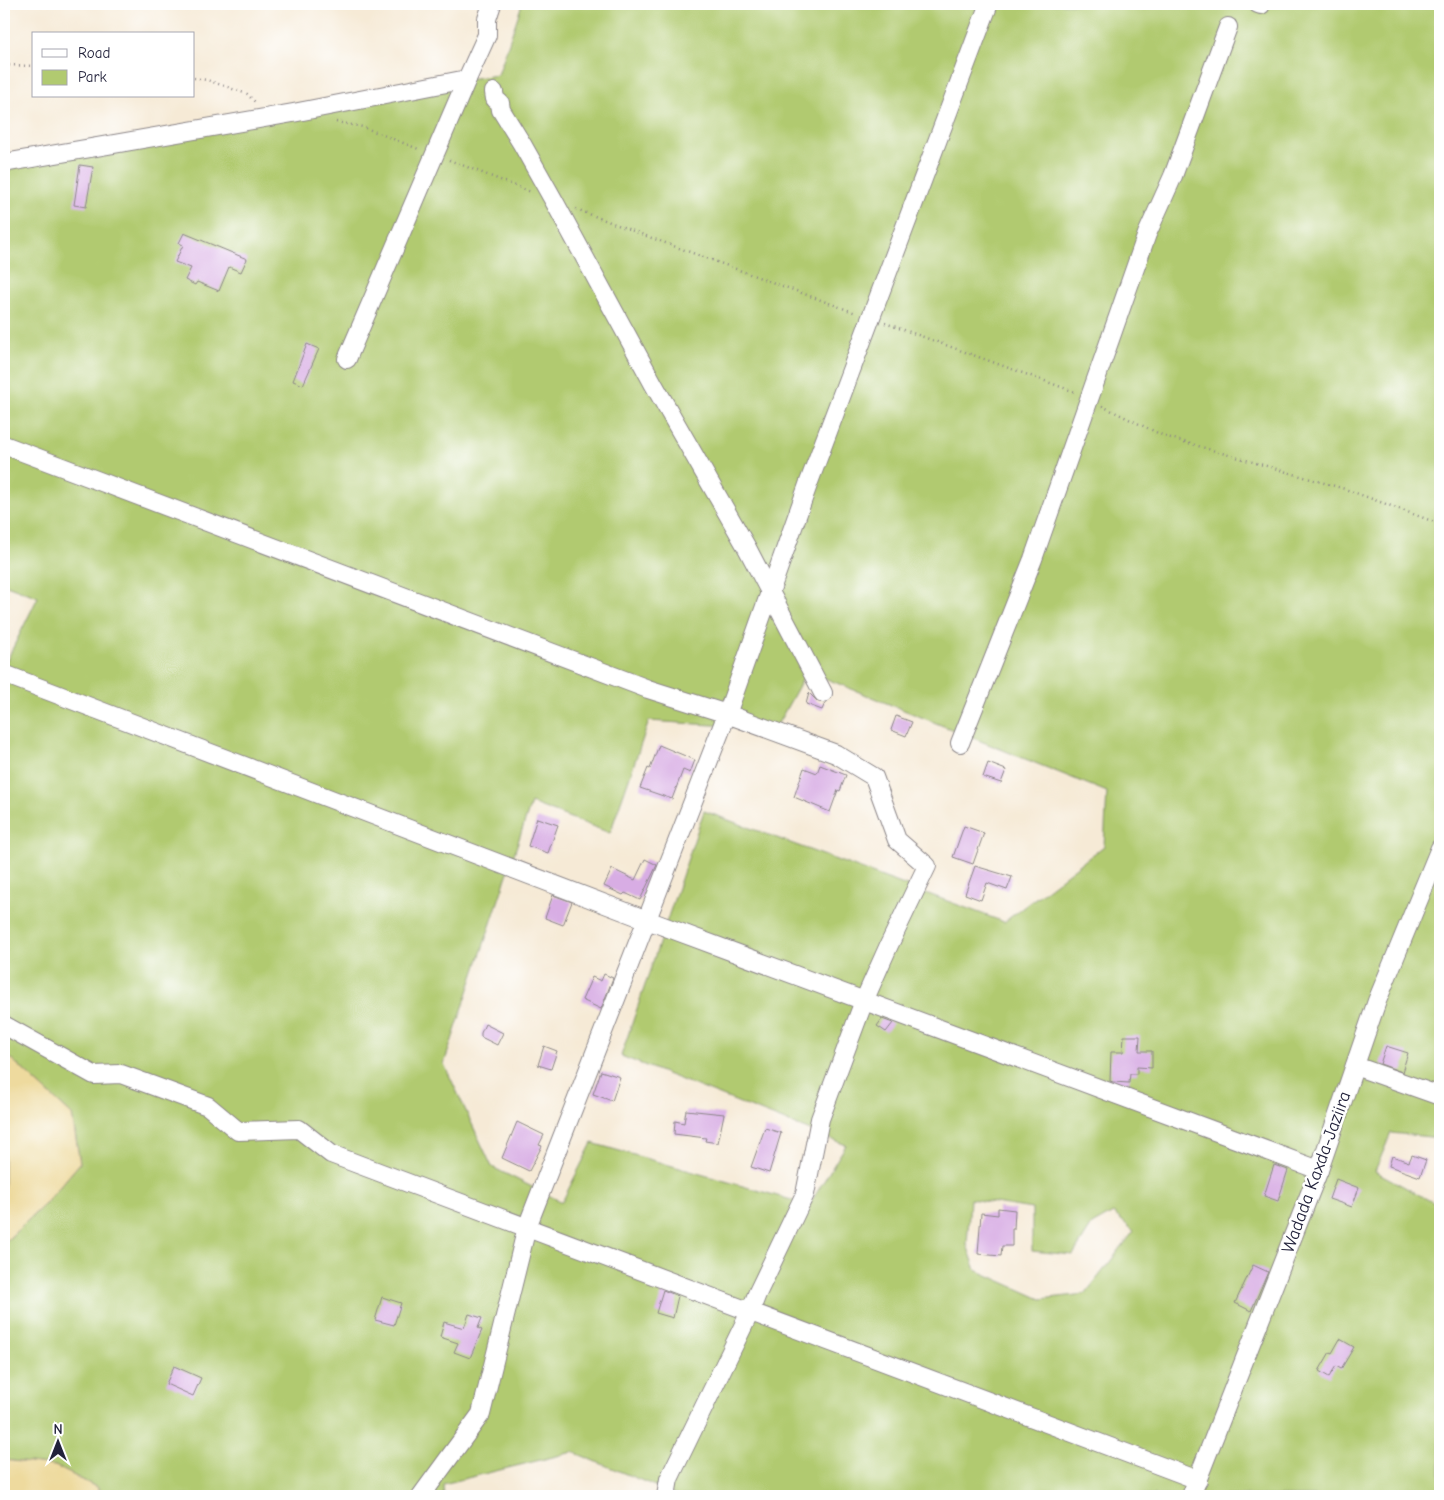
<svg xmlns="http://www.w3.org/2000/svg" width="1444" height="1500" font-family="'Comic Neue',sans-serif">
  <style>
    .green { fill: #b1ca70; stroke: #6a7656; fill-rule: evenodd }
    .sand { fill: #eeda9e; stroke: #887e6c }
    .building { fill: #d8ade4 }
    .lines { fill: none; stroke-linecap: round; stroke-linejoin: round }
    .minor-casing { stroke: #8c8688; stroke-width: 20 }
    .path { stroke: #8c8688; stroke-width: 2.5; stroke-dasharray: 1 4; stroke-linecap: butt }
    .minor { stroke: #fff; stroke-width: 18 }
    .labels { text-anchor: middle; stroke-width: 5; stroke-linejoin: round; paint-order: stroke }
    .street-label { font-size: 18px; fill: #22223b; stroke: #fff }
  </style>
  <rect width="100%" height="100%" fill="#fff"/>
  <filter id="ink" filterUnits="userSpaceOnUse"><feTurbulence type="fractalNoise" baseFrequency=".02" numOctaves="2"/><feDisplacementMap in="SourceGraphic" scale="10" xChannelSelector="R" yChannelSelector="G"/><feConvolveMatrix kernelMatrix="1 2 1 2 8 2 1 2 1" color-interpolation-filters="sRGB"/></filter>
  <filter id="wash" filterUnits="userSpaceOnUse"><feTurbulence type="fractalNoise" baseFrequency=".0096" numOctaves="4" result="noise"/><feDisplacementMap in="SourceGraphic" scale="20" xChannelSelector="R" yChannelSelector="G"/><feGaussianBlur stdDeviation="1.12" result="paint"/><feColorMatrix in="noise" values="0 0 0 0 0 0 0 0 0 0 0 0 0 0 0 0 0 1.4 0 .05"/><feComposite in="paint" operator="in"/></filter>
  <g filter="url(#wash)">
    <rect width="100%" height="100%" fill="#f6ead6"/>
    <path class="green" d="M 522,4 L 1440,4 L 1440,1138 L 1391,1133 L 1375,1171 L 1440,1206 L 1440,1496 L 679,1496 L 573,1452 L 443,1484 L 444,1496 L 98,1496 L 98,1488 L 55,1466 L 4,1460 L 4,1243 L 45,1204 L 80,1163 L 72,1115 L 4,1052 L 4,666 L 38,597 L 4,584 L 4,162 L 467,79 L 498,75 ZM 807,671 L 1107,792 L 1104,846 L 1004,922 L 704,811 L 621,1056 L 846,1145 L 809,1205 L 592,1143 L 562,1202 L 492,1167 L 444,1064 L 531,803 L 610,833 L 649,721 L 775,729 ZM 970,1199 L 1032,1209 L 1032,1251 L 1073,1255 L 1092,1225 L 1113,1213 L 1134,1231 L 1085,1294 L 1041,1299 L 976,1270 L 967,1245 Z"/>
    <g class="sand">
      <polygon points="4,1052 72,1115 80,1163 45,1204 4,1243"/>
      <polygon points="4,1460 55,1466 98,1488 98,1496 4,1496"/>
    </g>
    <g id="blocks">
      <g class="building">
        <polygon points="80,165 93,167 86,207 74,205"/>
        <polygon points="184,233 247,259 241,272 229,267 219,291 197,282 195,285 185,280 191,268 175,262 183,245 179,243"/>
        <polygon points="307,344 319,349 303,385 293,381"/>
        <polygon points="809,693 818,702 825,703 822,710 806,704"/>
        <polygon points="896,716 912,722 906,736 891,730"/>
        <polygon points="659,745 695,760 690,773 683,770 672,799 640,788 648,768 650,769"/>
        <polygon points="988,763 1006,770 1001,783 983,777"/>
        <polygon points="820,765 846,775 840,791 838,790 830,812 794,797 804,768 817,773"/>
        <polygon points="537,818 558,825 548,853 528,846"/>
        <polygon points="964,826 984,833 973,864 953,857"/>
        <polygon points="645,859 657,865 640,900 625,893 623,895 604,886 612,869 635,880"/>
        <polygon points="975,866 1012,877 1007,890 987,883 981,900 965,894"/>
        <polygon points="553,895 572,902 563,925 545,918"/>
        <polygon points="604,974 613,978 601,1009 582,1000 592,977 601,981"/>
        <polygon points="882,1019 893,1023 886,1032 877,1026"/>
        <polygon points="485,1024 503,1033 497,1045 481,1037 481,1033"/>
        <polygon points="1124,1036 1140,1036 1139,1051 1152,1051 1152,1068 1137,1067 1137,1074 1130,1074 1129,1083 1113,1082 1110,1081 1111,1052 1123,1052"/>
        <polygon points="544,1046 557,1051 551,1069 538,1065"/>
        <polygon points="1386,1046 1408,1053 1402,1072 1380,1064"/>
        <polygon points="601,1071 620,1077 612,1101 593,1094"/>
        <polygon points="686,1110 724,1114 718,1143 705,1141 706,1138 674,1134 675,1121 684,1123"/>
        <polygon points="517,1122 544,1135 539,1145 542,1146 529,1171 502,1158"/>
        <polygon points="765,1128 781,1133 769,1173 751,1167"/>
        <polygon points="1412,1155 1426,1160 1420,1177 1389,1166 1392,1156 1409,1162"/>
        <polygon points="1274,1165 1288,1170 1278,1201 1264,1196"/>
        <polygon points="1336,1179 1359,1188 1352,1207 1329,1199"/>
        <polygon points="998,1208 1015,1210 1014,1229 1012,1229 1012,1246 1002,1246 1001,1256 978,1254 981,1213 998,1215"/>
        <polygon points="1253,1265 1268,1272 1251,1311 1235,1303"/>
        <polygon points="663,1290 678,1296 673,1318 656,1313"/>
        <polygon points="382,1297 401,1303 394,1325 375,1320"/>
        <polygon points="469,1314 482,1318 478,1328 482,1330 470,1358 454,1352 458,1343 440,1337 444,1322 464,1328"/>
        <polygon points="1340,1339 1354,1347 1341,1369 1336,1366 1329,1377 1319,1371 1330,1352 1332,1353"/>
        <polygon points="174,1366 201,1378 193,1396 166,1384"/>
      </g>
    </g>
  </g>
  <g filter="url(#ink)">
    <use href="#blocks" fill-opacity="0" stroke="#8c8688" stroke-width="1"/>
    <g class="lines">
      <defs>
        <g id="minor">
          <polyline points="1258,4 1261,5"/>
          <polyline points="494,92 495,99 500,103 501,110 522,144 554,201 654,385 746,546 823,693"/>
          <polyline points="4,163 293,113 467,79 487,35 487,19 492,4"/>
          <polyline points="347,359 467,79"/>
          <polyline points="4,445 648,689 727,714 809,482 988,6"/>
          <polyline points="4,674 647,920 1319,1170"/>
          <polyline points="960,743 1033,559 1147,234 1173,176 1228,27"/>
          <polyline points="4,1025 94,1075 121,1074 208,1106 238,1131 299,1129 331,1154 1198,1480"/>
          <polyline points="1355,1066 1440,1096"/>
          <polyline points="421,1496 481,1414 527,1227 727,714 836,754 874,777 897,840 927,866 889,945 864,1001 820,1119 805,1194 757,1294 750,1312 669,1479 666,1496"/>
          <polyline points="1191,1496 1319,1170 1377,1001 1440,848"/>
        </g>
      </defs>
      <use href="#minor" class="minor-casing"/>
      <g class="path">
        <polyline points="4,65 34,66"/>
        <polyline points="194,78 207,80 247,94 256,103"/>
        <polyline points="336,122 363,127 421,150"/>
        <polyline points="449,160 531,192"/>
        <polyline points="576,209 649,237 856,313"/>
        <polyline points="885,323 1075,392"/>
        <polyline points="1102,406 1164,436 1345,489 1440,524"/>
      </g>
      <use href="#minor" class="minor"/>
    </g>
  </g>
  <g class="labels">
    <g class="street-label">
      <text transform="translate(1316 1172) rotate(-70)" y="6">Wadada Kaxda-Jaziira</text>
    </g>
  </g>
  <rect width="1444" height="1500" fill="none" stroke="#fff" stroke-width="20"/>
  <rect x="32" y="32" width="162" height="65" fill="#ffffff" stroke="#a7a7b1"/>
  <rect x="42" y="49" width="25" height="8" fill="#ffffff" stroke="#a7a7b1"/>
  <text x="78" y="58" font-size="15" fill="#22223b">Road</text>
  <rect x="42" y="70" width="25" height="15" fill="#b1ca70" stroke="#a7a7b1"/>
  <text x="78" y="82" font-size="15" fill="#22223b">Park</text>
  <g transform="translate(58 1442)" stroke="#ffffff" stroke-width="4" paint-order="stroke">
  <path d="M0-4L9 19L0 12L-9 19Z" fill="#22223b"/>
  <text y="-8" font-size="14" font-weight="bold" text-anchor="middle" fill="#22223b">N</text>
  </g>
</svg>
